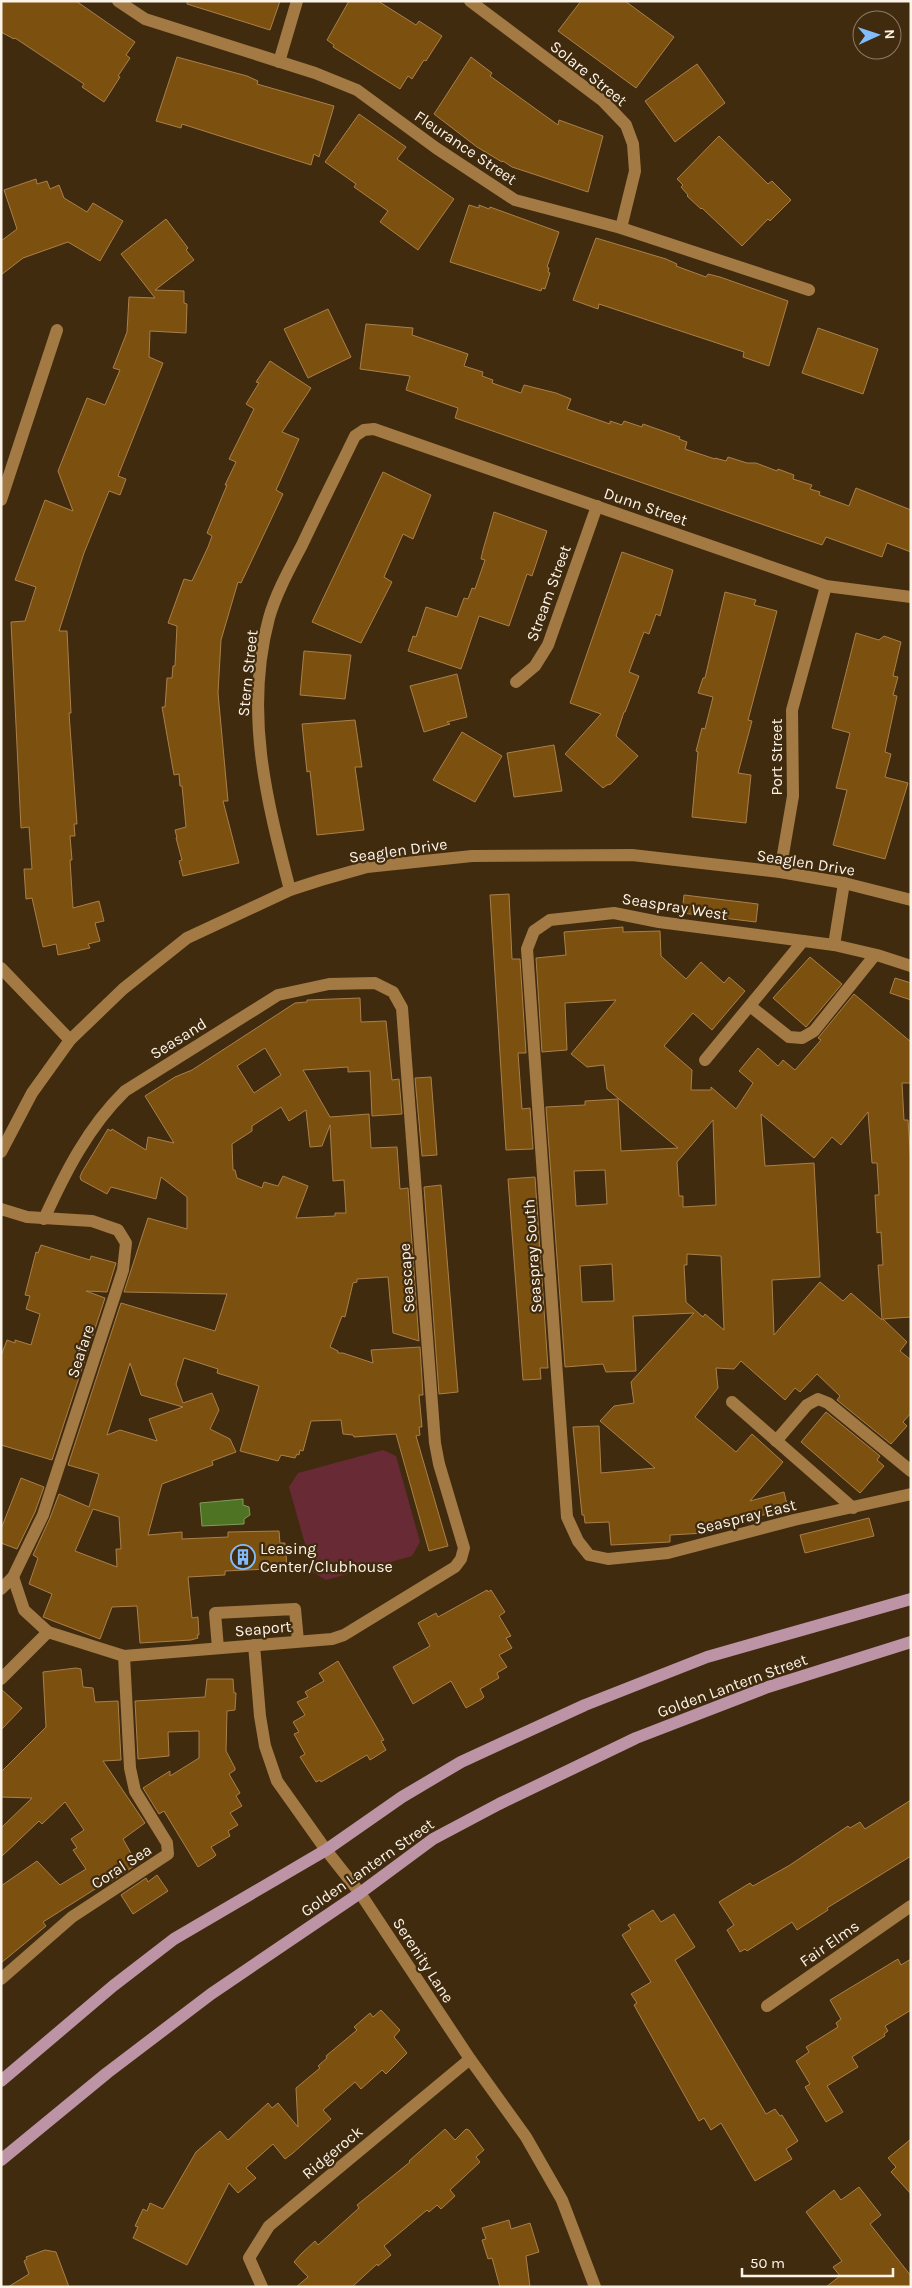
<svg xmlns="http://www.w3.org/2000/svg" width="912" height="2288" font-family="Karla,sans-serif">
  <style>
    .green { fill: #682a35 }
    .water { fill: #4e7423; stroke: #829a5e }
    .building { fill: #7c510f; stroke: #a97f4a; fill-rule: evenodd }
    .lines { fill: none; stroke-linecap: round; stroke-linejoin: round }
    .minor { stroke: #a37944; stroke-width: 12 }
    .major { stroke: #bc94a5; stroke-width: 12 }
    .labels { text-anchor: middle; stroke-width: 4.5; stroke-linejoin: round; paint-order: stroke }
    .street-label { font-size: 16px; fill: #fcf3e8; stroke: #402b0e }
    .poi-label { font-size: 16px; fill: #fcf3e8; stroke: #402b0e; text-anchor: start }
  </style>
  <rect width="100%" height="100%" fill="#402b0e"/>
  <polygon class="green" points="383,1450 396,1456 420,1542 412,1556 326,1580 313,1572 289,1487 298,1473"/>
  <polygon class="water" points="243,1499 243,1505 249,1507 250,1515 244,1519 244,1524 202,1526 200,1503"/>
  <g class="building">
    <polygon points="1,1 76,1 135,42 126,55 130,58 118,76 120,77 104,102 82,87 84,84 15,38 14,39 1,32"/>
    <polygon points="187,1 280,1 270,30 187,4"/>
    <polygon points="349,1 378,1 416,25 419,21 442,36 426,61 424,60 412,79 408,76 400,89 333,47 334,45 327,40"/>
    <polygon points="581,1 625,1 674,37 636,88 558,31"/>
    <polygon points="177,57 247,76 258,81 257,84 334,106 319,157 314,154 311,165 182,124 181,128 156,121"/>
    <polygon points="471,57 492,73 490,76 558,125 559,120 603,136 588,192 512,167 503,161 502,162 477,147 434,114"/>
    <polygon points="697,64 725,103 675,142 645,101"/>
    <polygon points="359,114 406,147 397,159 454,199 418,250 380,222 388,211 354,187 356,184 325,162"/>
    <polygon points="719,136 768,184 772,181 791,200 770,221 768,219 742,246 702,208 701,209 687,196 688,195 681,187 683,185 677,179"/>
    <polygon points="36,179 37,184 47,181 50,189 59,185 64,198 87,212 93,203 123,221 100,261 68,242 23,258 1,275 1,241 17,229 4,190"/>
    <polygon points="469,205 479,208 479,205 489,209 490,207 559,232 547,267 549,268 548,272 550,273 545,289 542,288 541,291 450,262"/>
    <polygon points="166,219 188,248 186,250 194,260 155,290 184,291 184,303 187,304 186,333 150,331 149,357 163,363 118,476 126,479 120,495 109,491 84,553 59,631 67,631 71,713 69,713 77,824 74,824 75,836 70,836 72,860 70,860 73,908 99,901 104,921 95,923 100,941 88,944 90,948 58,955 56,944 43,947 32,898 26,899 24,869 32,869 29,827 21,828 11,622 25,621 36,587 15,580 45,500 73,511 58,471 87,398 105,405 120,370 113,368 127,332 129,297 155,298 121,254"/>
    <polygon points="596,238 666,259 677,264 676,266 706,277 708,274 720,277 788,301 769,366 743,357 744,352 599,304 598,309 573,300"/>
    <polygon points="328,309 351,357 308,378 284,329"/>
    <polygon points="366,324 413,328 412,335 468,354 464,366 483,372 482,376 493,380 492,383 521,393 524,385 556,393 571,399 567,409 610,424 610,421 622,425 624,421 642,427 643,424 680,437 679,439 687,442 685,449 715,459 715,458 726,461 728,457 747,463 756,463 777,471 778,469 794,475 793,479 812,485 810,489 820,492 819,495 849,506 856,488 911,510 911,552 887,543 882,557 826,537 822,545 455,418 458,408 406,390 410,376 360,369"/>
    <polygon points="818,328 878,349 863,394 802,373"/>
    <polygon points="270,361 311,388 282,432 299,439 276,490 283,494 241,583 238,582 221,640 218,693 228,801 223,801 239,863 183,876 179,861 182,860 176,838 177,838 175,830 186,827 182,786 180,786 179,774 174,775 162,707 165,707 167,678 172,678 173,666 175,666 177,626 168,623 184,579 192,581 208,547 212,536 207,533 227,485 225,485 236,462 229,459 254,409 246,404 259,383 256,382"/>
    <polygon points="383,472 431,495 413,539 403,534 384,577 392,582 361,643 312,622"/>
    <polygon points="494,512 547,531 532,576 527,574 509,626 479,616 461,669 408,651 413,636 416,637 426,607 457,617 464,598 468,599 472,588 475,589 485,560 481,559 483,550"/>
    <polygon points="622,552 673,570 660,616 656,614 649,634 644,632 629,672 639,676 625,712 624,712 616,736 638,756 611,784 607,785 603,788 565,754 601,714 570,703"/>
    <polygon points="725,592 756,600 754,605 777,611 748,720 752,721 738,773 751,775 746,823 692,817 698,752 696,751 702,728 705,729 713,697 698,693 703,678 705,678"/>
    <polygon points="856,633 879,640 884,636 901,642 893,676 898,677 893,695 897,696 885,752 891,754 885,777 908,783 885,859 833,845 847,790 836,788 850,733 832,728"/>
    <polygon points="304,651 351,655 345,699 300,695"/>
    <polygon points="457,674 467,717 447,722 450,724 424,732 410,686"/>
    <polygon points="355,720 362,767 355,767 364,830 317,835 310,771 307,772 302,724"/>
    <polygon points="462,732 502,756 475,802 433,780"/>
    <polygon points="554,745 562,791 514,797 507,753"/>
    <polygon points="509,894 512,959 520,959 526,1053 518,1053 522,1109 530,1108 533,1149 506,1150 490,895"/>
    <polygon points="684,895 758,904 756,922 682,913"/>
    <path d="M 623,927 L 623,932 L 660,931 L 661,956 L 686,979 L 701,962 L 724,983 L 729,977 L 745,991 L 712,1030 L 693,1013 L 664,1046 L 692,1070 L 691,1090 L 711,1090 L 711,1087 L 736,1109 L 753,1083 L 739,1071 L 758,1048 L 778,1066 L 783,1060 L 795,1070 L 821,1040 L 818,1038 L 854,994 L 911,1042 L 911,1083 L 902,1083 L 904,1120 L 908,1120 L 911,1164 L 911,1317 L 883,1319 L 907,1342 L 900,1351 L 911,1360 L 911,1413 L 903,1422 L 907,1426 L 891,1444 L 837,1400 L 840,1396 L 817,1374 L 800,1392 L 795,1388 L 785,1400 L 741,1361 L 734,1369 L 716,1368 L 718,1388 L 695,1417 L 736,1452 L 752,1434 L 783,1462 L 750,1501 L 784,1492 L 788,1509 L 705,1529 L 705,1533 L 670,1535 L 670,1542 L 611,1545 L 609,1522 L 585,1523 L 584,1515 L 582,1515 L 573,1427 L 599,1426 L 601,1473 L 655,1468 L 600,1421 L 614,1406 L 634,1403 L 631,1382 L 694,1313 L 633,1316 L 636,1371 L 606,1372 L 603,1364 L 565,1367 L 546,1107 L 585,1105 L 585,1101 L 618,1099 L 621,1151 L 678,1148 L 607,1089 L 604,1065 L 587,1067 L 571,1054 L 616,1000 L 565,1003 L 567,1050 L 542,1052 L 536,958 L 566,955 L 564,932 ZM 868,1112 L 872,1163 L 877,1163 L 879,1195 L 875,1195 L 877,1233 L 881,1232 L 883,1265 L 878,1265 L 882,1320 L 851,1293 L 843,1301 L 820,1282 L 774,1335 L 772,1280 L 820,1277 L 814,1163 L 765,1166 L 761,1114 L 814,1158 L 832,1137 L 841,1145 ZM 713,1120 L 716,1205 L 683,1207 L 683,1196 L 679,1196 L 677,1162 ZM 605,1170 L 607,1204 L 576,1206 L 574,1171 ZM 687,1254 L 721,1256 L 724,1330 L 705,1314 L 703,1317 L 686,1302 L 684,1265 L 687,1265 ZM 612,1264 L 614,1301 L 582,1302 L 580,1266 Z"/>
    <polygon points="810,957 842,984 806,1027 773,998"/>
    <polygon points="895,978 911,983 911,1000 890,993"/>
    <path d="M 360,998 L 361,1022 L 386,1021 L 392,1080 L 399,1079 L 402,1114 L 372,1116 L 370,1071 L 348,1072 L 348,1067 L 303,1070 L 330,1117 L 369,1114 L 371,1148 L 397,1147 L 400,1189 L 408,1188 L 419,1341 L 393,1333 L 388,1277 L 357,1279 L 357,1282 L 353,1283 L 345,1317 L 342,1316 L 330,1347 L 338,1351 L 338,1353 L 343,1353 L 373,1363 L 371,1350 L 420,1347 L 423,1395 L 419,1395 L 422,1427 L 419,1427 L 420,1435 L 416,1436 L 448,1546 L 429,1551 L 396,1434 L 354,1437 L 353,1435 L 343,1434 L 341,1420 L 311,1421 L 303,1451 L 300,1450 L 299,1455 L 297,1454 L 295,1458 L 281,1455 L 278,1461 L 240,1451 L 259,1386 L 217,1373 L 218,1369 L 184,1358 L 176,1384 L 183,1403 L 212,1393 L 219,1410 L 210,1429 L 230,1439 L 236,1452 L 212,1461 L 213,1465 L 162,1484 L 148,1535 L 182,1532 L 182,1539 L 228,1537 L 228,1532 L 279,1531 L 280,1543 L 285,1543 L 287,1566 L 269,1567 L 269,1569 L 225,1571 L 225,1575 L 188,1577 L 192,1618 L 198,1617 L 199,1635 L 197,1635 L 198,1638 L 191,1640 L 140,1643 L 137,1606 L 112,1607 L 100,1639 L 43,1617 L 52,1594 L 29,1584 L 38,1558 L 33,1555 L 50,1518 L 59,1494 L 89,1507 L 99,1474 L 68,1465 L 121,1303 L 215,1331 L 227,1294 L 124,1292 L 148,1218 L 187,1229 L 187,1197 L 161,1177 L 156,1199 L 111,1187 L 107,1194 L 81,1180 L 80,1177 L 82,1172 L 108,1129 L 111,1131 L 112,1129 L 146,1150 L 148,1137 L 174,1143 L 145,1096 L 175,1077 L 192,1070 L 295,1003 L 307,1002 L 307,1000 ZM 265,1048 L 281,1075 L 254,1093 L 237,1066 ZM 281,1107 L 289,1121 L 306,1110 L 310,1147 L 322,1146 L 330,1125 L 333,1181 L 344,1180 L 346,1213 L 335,1213 L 335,1216 L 296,1218 L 308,1186 L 283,1176 L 278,1186 L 264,1182 L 262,1188 L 237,1178 L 235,1170 L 233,1170 L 232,1144 L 252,1131 L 252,1126 ZM 130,1363 L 141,1395 L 183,1407 L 149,1419 L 157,1441 L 120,1430 L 107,1435 ZM 93,1509 L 119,1517 L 121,1549 L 116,1549 L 117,1567 L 75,1551 Z"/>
    <polygon points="431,1077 437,1155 422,1156 415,1078"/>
    <polygon points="535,1177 548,1368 540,1368 541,1379 523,1380 508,1179"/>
    <polygon points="441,1185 458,1392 439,1394 424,1187"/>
    <polygon points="41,1245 90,1260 91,1256 116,1263 107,1292 86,1291 105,1298 52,1460 1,1445 1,1356 7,1340 15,1343 15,1340 31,1345 40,1314 26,1309 30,1296 25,1295 36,1252 38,1253"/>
    <polygon points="826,1412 880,1456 877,1460 884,1466 860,1493 801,1442"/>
    <polygon points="21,1478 44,1487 35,1512 17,1549 1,1543 1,1529"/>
    <polygon points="869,1518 874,1536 805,1553 800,1535"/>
    <polygon points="487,1590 488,1592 491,1590 505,1612 499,1616 511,1636 506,1638 512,1648 499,1655 507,1667 497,1673 499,1678 480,1689 484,1697 482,1699 466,1708 451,1681 413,1704 393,1667 430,1646 418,1623 436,1613 438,1617"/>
    <polygon points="338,1661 384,1740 381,1741 386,1750 370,1760 367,1755 321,1782 320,1780 316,1782 300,1757 305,1754 294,1734 299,1732 293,1722 305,1715 297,1702 308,1697 305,1692 324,1681 319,1673"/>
    <polygon points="76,1668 81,1669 83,1687 93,1688 95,1702 118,1701 121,1760 103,1761 145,1823 123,1839 137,1864 112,1881 111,1879 43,1922 46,1926 1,1963 1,1886 37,1861 60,1885 86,1869 73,1850 77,1848 71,1839 84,1830 65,1802 42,1824 39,1821 1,1857 1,1828 32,1798 1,1797 1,1772 46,1727 43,1672"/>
    <polygon points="207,1679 233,1679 234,1693 236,1693 235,1710 227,1711 226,1751 235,1768 235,1770 229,1774 240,1793 236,1796 242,1806 230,1813 238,1825 228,1831 230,1836 211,1847 216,1855 214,1857 198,1867 164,1811 159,1814 143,1788 170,1771 170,1776 199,1758 199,1731 168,1732 169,1756 138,1759 135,1701 205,1697"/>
    <polygon points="1,1689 22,1708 1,1730"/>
    <polygon points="911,1800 911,1856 827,1908 828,1910 797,1930 792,1922 747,1951 745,1949 740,1952 727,1930 734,1925 719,1902 750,1883 753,1886 790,1865 848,1826 850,1828 860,1822 865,1829"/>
    <polygon points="157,1875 168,1891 133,1914 121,1895 146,1878 148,1882"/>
    <polygon points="653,1910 661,1922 674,1914 695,1947 675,1960 766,2114 775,2109 780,2116 782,2115 798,2141 786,2149 792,2159 755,2181 721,2123 711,2130 704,2118 699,2121 634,2005 637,2003 631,1994 651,1982 622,1935 631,1929 628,1925"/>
    <polygon points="898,1959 901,1965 911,1959 911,2010 885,2026 888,2031 884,2034 885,2036 852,2057 858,2067 827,2086 843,2112 826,2122 805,2087 810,2084 796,2061 809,2052 806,2047 838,2027 836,2023 841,2019 830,2000"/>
    <polygon points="381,2010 400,2030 394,2037 407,2053 386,2074 382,2070 361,2089 355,2082 323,2110 331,2119 293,2153 285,2159 273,2144 246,2168 256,2178 238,2193 229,2183 187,2265 133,2238 138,2227 135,2226 143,2209 147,2211 150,2203 163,2209 196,2152 220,2131 228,2140 268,2103 272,2108 278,2103 298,2127 296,2088 320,2068 318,2066 327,2058 326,2056 357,2030 354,2027 370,2013 373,2017"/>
    <polygon points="445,2129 455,2140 466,2129 469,2130 484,2150 476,2157 480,2162 450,2190 455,2196 441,2209 437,2205 429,2212 427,2210 384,2246 391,2255 378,2266 377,2264 352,2287 296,2287 308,2277 294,2262 301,2254 315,2241 318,2245 359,2208 357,2205 410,2162 409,2161"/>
    <polygon points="911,2139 911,2194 891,2172 896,2167 888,2158"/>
    <polygon points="859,2187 881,2215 870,2224 911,2276 911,2287 826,2287 840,2276 833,2267 842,2261 806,2212 834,2190 841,2200"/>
    <polygon points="509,2220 511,2229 530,2223 539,2252 526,2256 530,2287 500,2287 492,2258 488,2259 482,2240 486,2239 482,2228"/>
    <polygon points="45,2250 56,2252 69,2287 8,2287 29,2274 24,2261 27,2259 26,2257"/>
  </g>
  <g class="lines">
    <g class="minor">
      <polyline points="118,1 145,19 315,73 357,90 436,148 515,200 621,228 809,290"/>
      <polyline points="470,1 603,101 626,125 633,144 635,171 621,228"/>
      <polyline points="279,62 297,1"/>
      <polyline points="1,500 57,330"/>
      <polyline points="516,682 535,666 548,645 597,506"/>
      <polyline points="780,872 793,796 792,710 826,586"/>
      <path d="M 290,890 C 266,798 244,712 269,618 C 276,593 290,568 302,545 C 319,509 337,473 355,436 L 364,430 L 374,429 L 826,586 L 911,597"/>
      <polyline points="834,945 844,883"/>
      <polyline points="911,966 877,955 834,945 659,922 614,913 550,920 534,931 527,949 567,1517 578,1541 589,1555 608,1559 668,1553 794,1520 911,1494"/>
      <polyline points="1,968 70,1040"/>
      <polyline points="750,1006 789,1037 802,1038 814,1031 875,955"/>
      <polyline points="705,1060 803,941"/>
      <polyline points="1,1152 32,1093 70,1040 123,989 187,938 290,890 321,880 367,867 472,856 632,855 780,872 844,883 911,900"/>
      <polyline points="1,1209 27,1217 92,1221 118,1230 126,1243 123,1270 43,1515 13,1577 1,1589"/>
      <polyline points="732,1402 853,1508"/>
      <polyline points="776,1441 807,1405 818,1399 828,1403 911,1471"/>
      <polyline points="13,1577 24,1610 48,1632"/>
      <polyline points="254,1645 260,1716 265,1746 277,1781 326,1850 360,1893 470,2059 526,2137 562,2200 595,2287"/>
      <polyline points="218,1648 215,1613 295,1609 298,1641"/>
      <path d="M 1,1679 L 48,1632 L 124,1656 L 332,1639 L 344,1635 L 455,1567 L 461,1559 L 464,1548 L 439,1464 L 435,1443 L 402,1008 L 393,992 L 375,983 L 329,984 L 278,995 L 125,1091 C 88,1127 65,1173 44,1219"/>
      <polyline points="1,1979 72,1917 168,1854 167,1843 135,1791 130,1768 124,1656"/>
      <polyline points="767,2006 911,1906"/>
      <polyline points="262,2287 249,2258 269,2226 470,2059"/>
    </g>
    <g class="major">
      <polyline points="1,2081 113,1986 174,1939 326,1850 402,1797 461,1762 585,1705 707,1657 911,1599"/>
      <polyline points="1,2160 107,2073 211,1994 360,1893 433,1839 499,1804 636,1738 768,1687 911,1642"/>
    </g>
  </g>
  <defs>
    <symbol id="building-ring" viewBox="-11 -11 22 22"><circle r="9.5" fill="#402b0e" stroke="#83bcfb" stroke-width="1.5"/><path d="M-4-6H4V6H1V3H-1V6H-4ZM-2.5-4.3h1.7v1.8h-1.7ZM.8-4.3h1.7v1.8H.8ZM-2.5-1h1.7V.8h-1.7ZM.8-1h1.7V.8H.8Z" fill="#83bcfb"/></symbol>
  </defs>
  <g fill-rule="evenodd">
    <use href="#building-ring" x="229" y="1543" width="28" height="28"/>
  </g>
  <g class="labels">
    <g class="street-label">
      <text transform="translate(589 73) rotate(39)" y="6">Solare Street</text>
      <text transform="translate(466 147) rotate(34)" y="6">Fleurance Street</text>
      <text transform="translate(646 506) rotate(19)" y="6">Dunn Street</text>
      <text transform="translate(548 593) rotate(-70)" y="6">Stream Street</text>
      <text transform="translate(247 673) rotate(-84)" y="6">Stern Street</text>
      <text transform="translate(776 757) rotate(-90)" y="6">Port Street</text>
      <text transform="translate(398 850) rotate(-8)" y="6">Seaglen Drive</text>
      <text transform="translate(806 862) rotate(9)" y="6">Seaglen Drive</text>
      <text transform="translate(675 906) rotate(9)" y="6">Seaspray West</text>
      <text transform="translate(178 1038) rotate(-32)" y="6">Seasand</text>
      <text transform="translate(532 1256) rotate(-94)" y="6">Seaspray South</text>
      <text transform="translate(406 1278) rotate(-94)" y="6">Seascape</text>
      <text transform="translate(80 1351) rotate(-72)" y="6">Seafare</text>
      <text transform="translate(746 1516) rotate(-14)" y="6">Seaspray East</text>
      <text transform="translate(263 1628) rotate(-5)" y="6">Seaport</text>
      <text transform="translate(732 1685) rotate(-20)" y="6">Golden Lantern Street</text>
      <text transform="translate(121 1866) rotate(-33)" y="6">Coral Sea</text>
      <text transform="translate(367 1867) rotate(-35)" y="6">Golden Lantern Street</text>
      <text transform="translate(829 1943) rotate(-35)" y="6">Fair Elms</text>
      <text transform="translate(424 1960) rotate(57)" y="6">Serenity Lane</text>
      <text transform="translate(332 2152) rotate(-40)" y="6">Ridgerock</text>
    </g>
    <g class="poi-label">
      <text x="260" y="1554">Leasing<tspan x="260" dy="18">Center/Clubhouse</tspan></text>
    </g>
  </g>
  <rect width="912" height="2288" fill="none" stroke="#fcf3e8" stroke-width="5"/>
  <g transform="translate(877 35) rotate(87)"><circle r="24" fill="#402b0e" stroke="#8b7b65"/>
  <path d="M0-4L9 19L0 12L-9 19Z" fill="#83bcfb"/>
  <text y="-8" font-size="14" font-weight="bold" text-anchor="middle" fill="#fcf3e8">N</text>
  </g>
  <path d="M742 2268v8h151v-8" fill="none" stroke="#fcf3e8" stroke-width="2.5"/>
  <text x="750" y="2268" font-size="15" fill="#fcf3e8" stroke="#402b0e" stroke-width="4" paint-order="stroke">50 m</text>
</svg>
